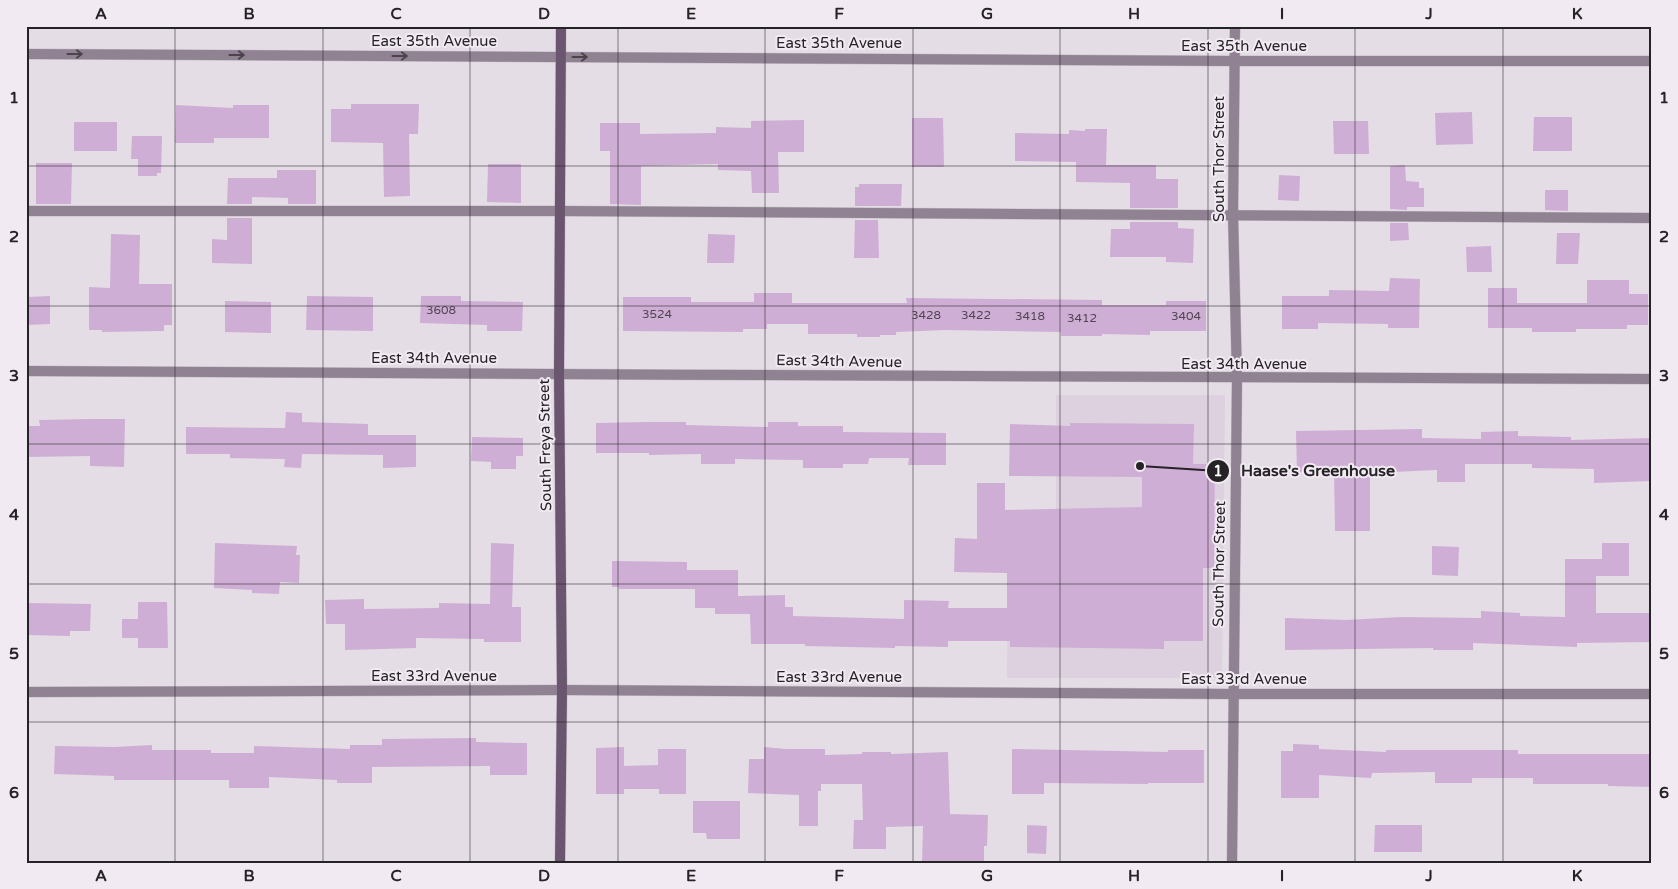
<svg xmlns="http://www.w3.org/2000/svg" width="1678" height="889" font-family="'Varela Round',sans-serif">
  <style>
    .built { fill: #ddd0df }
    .building { fill: #cfaed5 }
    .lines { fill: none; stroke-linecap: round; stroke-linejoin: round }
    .service-casing { stroke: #c2bcc3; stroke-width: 11 }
    .minor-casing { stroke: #c2bcc3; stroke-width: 11 }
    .secondary-casing { stroke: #c2bcc3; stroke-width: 11 }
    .service { stroke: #908293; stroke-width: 10 }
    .minor { stroke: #908293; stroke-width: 10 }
    .secondary { stroke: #6a566e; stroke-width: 10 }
    .oneway { stroke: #4b444c }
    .grid { fill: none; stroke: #262326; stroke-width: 1; stroke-opacity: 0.55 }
    .labels { text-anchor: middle; stroke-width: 4; stroke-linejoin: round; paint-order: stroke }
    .number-label { font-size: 12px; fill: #504652 }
    .street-label { font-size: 15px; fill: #262326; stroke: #f2eaf3 }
    .leader { fill: none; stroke: #262326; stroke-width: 2 }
    .callout-dot { fill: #262326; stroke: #f2eaf3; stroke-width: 2 }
    .mark-label { font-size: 15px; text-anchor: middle; font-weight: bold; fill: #fff }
    .callout-label { font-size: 16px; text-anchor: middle; font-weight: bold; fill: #262326; stroke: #f2eaf3; stroke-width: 4; stroke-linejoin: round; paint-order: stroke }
    .neatline { fill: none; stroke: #262326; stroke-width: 2 }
    .grid-label { font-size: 16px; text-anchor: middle; font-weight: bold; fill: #262326 }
  </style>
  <rect width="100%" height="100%" fill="#e4dde6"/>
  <polygon class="built" points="1056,395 1225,395 1222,678 1007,678 1008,537 1056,537"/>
  <g class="building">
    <polygon points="351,104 419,104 418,134 409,134 410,196 384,197 383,143 331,142 331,109 351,109"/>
    <polygon points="176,105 233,108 233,105 269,105 269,138 214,138 214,143 175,143"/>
    <polygon points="1472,112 1473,144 1436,145 1435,113"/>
    <polygon points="1534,117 1572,117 1572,151 1533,151"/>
    <polygon points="912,118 943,118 944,167 912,167"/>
    <polygon points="804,120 804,152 778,152 779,193 752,193 751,171 718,170 718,164 641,166 641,205 610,204 610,151 600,151 600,123 640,123 640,134 716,133 716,127 751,128 751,121"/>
    <polygon points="1333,121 1368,121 1369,154 1334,154"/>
    <rect x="74" y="122" width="43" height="29"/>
    <polygon points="1085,129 1107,129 1106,165 1156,165 1156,179 1178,179 1178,208 1130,208 1130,183 1076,182 1076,162 1015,161 1015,133 1069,134 1069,130 1085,131"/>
    <polygon points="132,136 162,136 161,173 157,173 157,176 138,176 138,159 131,159"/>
    <polygon points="36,163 72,163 71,204 36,204"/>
    <polygon points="488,164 521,164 521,203 487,202"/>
    <polygon points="1405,165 1406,181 1419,182 1419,188 1424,188 1424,207 1407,207 1407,210 1390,209 1390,166"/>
    <polygon points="277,170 316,170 316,204 288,204 288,198 252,197 252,204 227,204 228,178 277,178"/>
    <polygon points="1279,175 1300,176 1299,201 1278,200"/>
    <polygon points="859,184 902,184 901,206 855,206 855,187 859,187"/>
    <polygon points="1545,190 1568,190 1568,211 1545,210"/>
    <polygon points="227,218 252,218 252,264 212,263 212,239 227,240"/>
    <polygon points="855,220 878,220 879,258 854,258"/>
    <polygon points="1130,222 1178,222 1178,228 1194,229 1193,263 1166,262 1166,257 1110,257 1111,229 1130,229"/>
    <polygon points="1390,223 1408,223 1409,240 1390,241"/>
    <polygon points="1557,233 1580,233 1578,264 1556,264"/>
    <polygon points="111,234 140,235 139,284 172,284 172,325 164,325 164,331 102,332 102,330 89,330 89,287 110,288"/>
    <polygon points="708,234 735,235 734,263 707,263"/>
    <polygon points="1491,246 1492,272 1467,272 1466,247"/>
    <polygon points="1390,278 1420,279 1419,328 1388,328 1388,324 1318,323 1318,329 1282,329 1282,296 1329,296 1329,290 1389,291"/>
    <polygon points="1587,280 1629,280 1629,294 1648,294 1648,325 1627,325 1627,329 1576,329 1576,332 1532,332 1532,328 1488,328 1488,288 1517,288 1517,303 1587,303"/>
    <polygon points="754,293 792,293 792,303 907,303 906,298 1102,300 1102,305 1166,305 1166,301 1206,301 1206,331 1150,331 1150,335 1102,334 1102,336 1061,336 1061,332 945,330 896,332 896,335 880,335 880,337 857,337 857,334 808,334 808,324 767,324 767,329 743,329 743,332 623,331 623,297 691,297 691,302 754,302"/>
    <polygon points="50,296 50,324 26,325 26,297"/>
    <polygon points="307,296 373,297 373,331 306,330"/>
    <polygon points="421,296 461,296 461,301 523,302 522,331 487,331 487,325 420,323"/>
    <polygon points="225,301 271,302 271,333 225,332"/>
    <polygon points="286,412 302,413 302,422 368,424 368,435 416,435 416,467 383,468 383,455 302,454 301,468 284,467 285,459 230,458 230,454 186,454 186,427 285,428"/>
    <polygon points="91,419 125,419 124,467 90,466 90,456 26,457 26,426 40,426 39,420"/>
    <polygon points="648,422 686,422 686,425 768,427 768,422 798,422 798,426 843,426 843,432 946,433 946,465 908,465 909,458 869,458 868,464 843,464 843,468 803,468 803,460 735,459 735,464 701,464 701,454 649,455 649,453 596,453 596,423"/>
    <polygon points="1070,423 1194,424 1193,464 1215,464 1214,568 1203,568 1203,641 1164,641 1164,649 1010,647 1010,641 948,641 948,647 895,646 895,648 805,646 805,644 751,644 750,614 715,614 715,608 695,608 695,589 619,589 619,587 612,587 612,561 687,562 687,570 738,570 738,596 785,595 785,607 793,607 793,616 904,619 904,600 949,601 948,608 1007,608 1007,573 954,572 955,538 977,539 977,483 1005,483 1005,510 1142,507 1142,477 1009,476 1010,424 1070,426"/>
    <polygon points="1422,429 1422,438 1481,439 1481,432 1518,431 1518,436 1571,437 1571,440 1652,438 1652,481 1594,483 1594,469 1532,468 1532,464 1465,464 1465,482 1437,482 1437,470 1370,473 1370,531 1335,531 1334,471 1297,472 1296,431"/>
    <polygon points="472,437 523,438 523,456 516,456 516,469 491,469 491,462 471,461"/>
    <polygon points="215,543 297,546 296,555 300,555 299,583 280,582 279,594 252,593 252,590 214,588"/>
    <polygon points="491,543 514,544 512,607 521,607 521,642 484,642 484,639 416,638 416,648 345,650 345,624 326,624 325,600 364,599 364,609 439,608 439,603 490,604"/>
    <polygon points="1602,543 1629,543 1629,576 1596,576 1596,613 1652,613 1652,642 1577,643 1577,647 1473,643 1473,650 1433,650 1433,648 1285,650 1285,618 1346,620 1401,617 1481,618 1481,611 1520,613 1520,616 1565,617 1565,559 1602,559"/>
    <polygon points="1432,546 1459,547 1458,576 1432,575"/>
    <polygon points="138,602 167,602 168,648 138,648 138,638 122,638 122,619 138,619"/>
    <polygon points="27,603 91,604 90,631 70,631 70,636 27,635"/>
    <polygon points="476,738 476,742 527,743 527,775 490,775 490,766 372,767 372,783 337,783 337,780 269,777 269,788 229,788 229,780 114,780 114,776 54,774 55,746 114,747 152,745 152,750 211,750 211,753 254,753 254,746 350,749 350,745 382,745 382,739"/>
    <polygon points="1293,744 1319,745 1319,749 1386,752 1386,750 1518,750 1518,754 1652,754 1652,787 1608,786 1608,784 1533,784 1533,778 1472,778 1472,783 1435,783 1435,772 1372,773 1371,778 1319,775 1319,798 1281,798 1281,751 1293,751"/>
    <polygon points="624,747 624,766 658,765 658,749 686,749 686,794 659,794 659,789 624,789 624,794 596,794 596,748"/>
    <polygon points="764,747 786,749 825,749 825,755 862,754 862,752 891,752 891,754 948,752 950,814 988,815 987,846 984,846 984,863 922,863 923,826 886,827 886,849 853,849 854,820 863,820 862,784 821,784 821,791 818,791 818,826 799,826 799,795 748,793 749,759 764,759"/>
    <polygon points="1012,749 1168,752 1168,750 1204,750 1204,783 1148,783 1148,784 1044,783 1044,794 1012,794"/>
    <polygon points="693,801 740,801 740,839 707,839 706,833 693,833"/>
    <polygon points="1027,825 1047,826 1046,854 1027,853"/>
    <polygon points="1375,825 1422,825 1422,852 1374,852"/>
  </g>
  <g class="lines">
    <defs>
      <polyline id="service" points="26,211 560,211 1652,218"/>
      <g id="minor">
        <polyline points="26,54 1234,61 1652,61"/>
        <path d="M 26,371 C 568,373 1110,379 1652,379"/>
        <polyline points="26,692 562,690 1233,694 1652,694"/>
        <polyline points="1232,863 1237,379 1233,214 1235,26"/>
      </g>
      <polyline id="secondary" points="560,863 562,690 559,373 561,26"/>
    </defs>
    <use href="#service" class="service-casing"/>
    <use href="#minor" class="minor-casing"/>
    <use href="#secondary" class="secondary-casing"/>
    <use href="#service" class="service"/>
    <use href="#minor" class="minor"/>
    <use href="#secondary" class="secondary"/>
  </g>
  <defs><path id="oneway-shaft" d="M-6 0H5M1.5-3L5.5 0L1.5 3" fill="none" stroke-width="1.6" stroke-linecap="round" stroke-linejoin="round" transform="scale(1.25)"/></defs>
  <g class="oneway">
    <use href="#oneway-shaft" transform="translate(75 54)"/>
    <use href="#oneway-shaft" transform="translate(237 55)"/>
    <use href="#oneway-shaft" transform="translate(400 56)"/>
    <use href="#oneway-shaft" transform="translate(580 57)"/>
  </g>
  <path class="grid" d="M 175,26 L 175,863M 323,26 L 323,863M 470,26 L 470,863M 618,26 L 618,863M 765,26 L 765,863M 913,26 L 913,863M 1060,26 L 1060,863M 1208,26 L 1208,863M 1355,26 L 1355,863M 1503,26 L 1503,863M 26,166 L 1652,166M 26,306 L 1652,306M 26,444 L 1652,444M 26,584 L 1652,584M 26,722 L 1652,722"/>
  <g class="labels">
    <g class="number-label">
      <text x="441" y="314">3608</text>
      <text x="657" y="318">3524</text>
      <text x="926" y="319">3428</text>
      <text x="976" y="319">3422</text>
      <text x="1030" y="320">3418</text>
      <text x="1186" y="320">3404</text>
      <text x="1082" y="322">3412</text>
    </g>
    <g class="street-label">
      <text x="434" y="46">East 35th Avenue</text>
      <text x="839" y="48">East 35th Avenue</text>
      <text x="1244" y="51">East 35th Avenue</text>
      <text transform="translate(1219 159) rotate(-90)" y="5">South Thor Street</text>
      <text x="434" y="363">East 34th Avenue</text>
      <text transform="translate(839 361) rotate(1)" y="5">East 34th Avenue</text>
      <text x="1244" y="369">East 34th Avenue</text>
      <text transform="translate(545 445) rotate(-91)" y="5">South Freya Street</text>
      <text transform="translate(1219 564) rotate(-89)" y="5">South Thor Street</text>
      <text x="434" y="681">East 33rd Avenue</text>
      <text x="839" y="682">East 33rd Avenue</text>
      <text x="1244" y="684">East 33rd Avenue</text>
    </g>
  </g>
  <path class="leader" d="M1140 466L1218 471"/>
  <g class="callout-dot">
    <circle cx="1140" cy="466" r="5"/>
    <circle cx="1218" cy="471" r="12"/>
  </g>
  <g class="mark-label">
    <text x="1218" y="476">1</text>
  </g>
  <g class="callout-label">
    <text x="1318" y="476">Haase's Greenhouse</text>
  </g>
  <rect width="1678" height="889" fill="none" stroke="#f2eaf3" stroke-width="55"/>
  <rect x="28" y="28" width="1622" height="834" class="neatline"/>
  <g class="grid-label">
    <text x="101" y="19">A</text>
    <text x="249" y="19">B</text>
    <text x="396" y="19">C</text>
    <text x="544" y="19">D</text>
    <text x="691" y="19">E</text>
    <text x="839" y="19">F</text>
    <text x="987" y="19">G</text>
    <text x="1134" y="19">H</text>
    <text x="1282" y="19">I</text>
    <text x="1429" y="19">J</text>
    <text x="1577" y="19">K</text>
    <text x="14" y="103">1</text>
    <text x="1664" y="103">1</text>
    <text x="14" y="242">2</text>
    <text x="1664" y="242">2</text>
    <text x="14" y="381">3</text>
    <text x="1664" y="381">3</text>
    <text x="14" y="520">4</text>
    <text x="1664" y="520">4</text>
    <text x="14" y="659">5</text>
    <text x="1664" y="659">5</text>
    <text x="14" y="798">6</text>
    <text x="1664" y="798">6</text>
    <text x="101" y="881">A</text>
    <text x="249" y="881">B</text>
    <text x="396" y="881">C</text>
    <text x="544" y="881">D</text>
    <text x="691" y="881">E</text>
    <text x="839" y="881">F</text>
    <text x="987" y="881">G</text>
    <text x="1134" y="881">H</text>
    <text x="1282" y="881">I</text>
    <text x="1429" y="881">J</text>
    <text x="1577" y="881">K</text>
  </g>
</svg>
